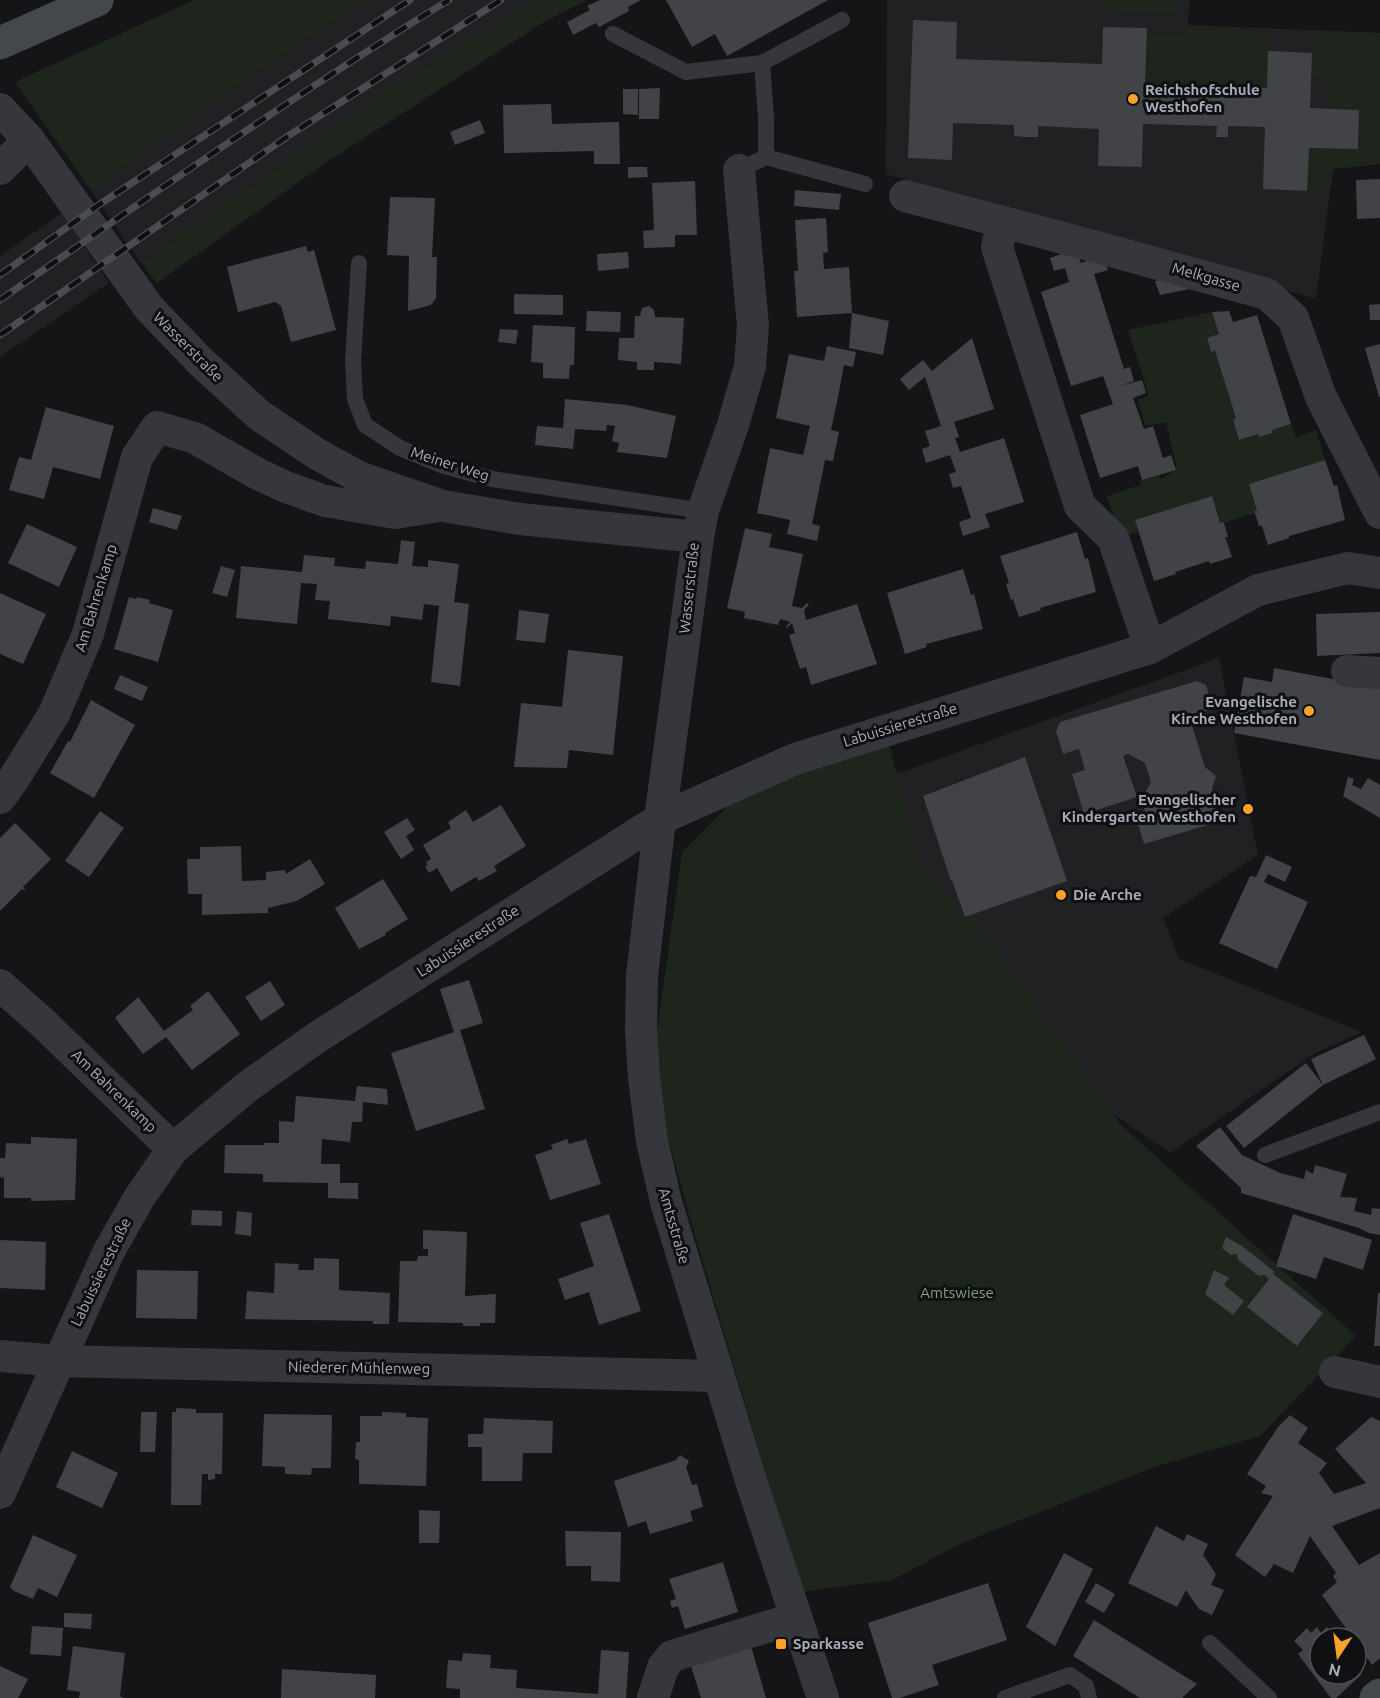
<svg xmlns="http://www.w3.org/2000/svg" width="1380" height="1698" font-family="Ubuntu,sans-serif">
  <style>
    .built { fill: #212124 }
    .green { fill: #1d251d }
    .building { fill: #414347 }
    .lines { fill: none; stroke-linecap: round; stroke-linejoin: round }
    .lane { stroke: #36373c; stroke-width: 16 }
    .street { stroke: #36373c; stroke-width: 32 }
    .secondary { stroke: #44474c; stroke-width: 33 }
    .rail-casing { stroke: #494c51; stroke-width: 7 }
    .rail { stroke: #101012; stroke-width: 4.5; stroke-dasharray: 14; stroke-linecap: butt }
    .poi-dot { fill: #faa22b; stroke: #101012; stroke-width: 2 }
    .labels { text-anchor: middle; stroke-width: 6; stroke-linejoin: round; paint-order: stroke }
    .poi-label { font-size: 15px; font-weight: bold; fill: #a6adb8; stroke: #101012; text-anchor: start }
    .street-label { font-size: 15px; fill: #a6adb8; stroke: #101012 }
    .park-label { font-size: 15px; fill: #7da47c; stroke: #101012 }
  </style>
  <rect width="100%" height="100%" fill="#151517"/>
  <g class="built">
    <polygon points="369,0 533,0 399,82 140,262 92,192 210,105"/>
    <polygon points="887,0 1190,0 1188,25 1380,33 1380,164 1333,169 1316,299 886,174"/>
    <polygon points="62,213 109,283 0,357 0,256"/>
    <polygon points="1219,658 1258,855 1163,918 1179,959 1362,1032 1315,1053 1170,1153 1061,1078 906,871 869,784"/>
  </g>
  <g class="green">
    <polygon points="194,0 369,0 210,105 92,192 15,82"/>
    <polygon points="533,0 586,0 541,24 324,164 157,283 140,262 399,82"/>
    <polygon points="1101,0 1177,0 1176,14 1101,10"/>
    <polygon points="1188,25 1268,32 1267,88 1145,84 1147,35 1186,33"/>
    <polygon points="1313,30 1380,33 1380,164 1333,169 1330,193 1307,191 1309,148 1358,149 1359,110 1328,109 1329,79 1311,77"/>
    <polygon points="1212,312 1219,334 1207,339 1211,352 1215,351 1236,418 1233,420 1239,440 1258,434 1260,437 1272,433 1272,430 1291,424 1296,437 1316,430 1325,460 1249,484 1257,511 1255,513 1224,523 1223,522 1220,523 1211,496 1136,520 1138,532 1120,537 1107,496 1141,485 1140,481 1142,480 1159,475 1161,479 1177,469 1166,422 1145,426 1138,400 1149,395 1128,330"/>
    <polygon points="886,730 918,861 1004,958 1121,1125 1356,1336 1260,1436 1154,1467 962,1543 892,1580 801,1592 689,1215 651,1075 682,852 729,805"/>
  </g>
  <g class="building">
    <polygon points="600,0 641,0 628,7 629,11 599,27 596,23 573,35 567,22 590,10 587,6"/>
    <polygon points="666,0 828,0 727,56 715,34 692,47"/>
    <polygon points="913,20 957,22 956,59 1102,64 1103,27 1147,28 1145,84 1267,88 1268,51 1312,53 1310,108 1359,110 1358,149 1309,148 1307,191 1263,189 1265,127 1228,126 1228,137 1216,137 1217,126 1143,124 1142,167 1098,166 1099,129 1038,126 1038,137 1025,137 1014,136 1014,125 953,123 952,160 908,158"/>
    <polygon points="660,88 659,119 639,119 639,89"/>
    <polygon points="623,89 638,89 638,115 623,114"/>
    <polygon points="551,104 552,124 619,122 620,164 594,164 594,151 504,153 503,105"/>
    <polygon points="480,120 485,133 455,145 450,132"/>
    <polygon points="628,167 647,167 648,177 628,178"/>
    <polygon points="1380,179 1380,218 1357,219 1356,180"/>
    <polygon points="695,181 697,235 675,235 675,247 644,248 643,231 654,230 652,183"/>
    <polygon points="795,190 841,194 839,210 794,206"/>
    <polygon points="390,197 435,198 432,257 437,257 436,298 431,305 408,311 409,256 387,255"/>
    <polygon points="826,218 828,252 823,253 824,269 849,267 852,313 797,317 794,271 798,271 795,220"/>
    <polygon points="306,246 308,252 314,250 336,330 291,342 281,306 275,302 238,312 227,267"/>
    <polygon points="1076,249 1081,263 1103,255 1108,270 1094,274 1124,369 1130,367 1134,381 1120,386 1142,380 1146,393 1133,398 1144,429 1153,426 1163,458 1171,455 1176,470 1142,480 1138,466 1100,478 1080,415 1113,404 1103,376 1071,386 1041,292 1069,282 1065,268 1054,271 1050,258"/>
    <polygon points="628,252 629,268 598,271 597,254"/>
    <polygon points="1176,276 1187,278 1190,289 1160,295 1155,281"/>
    <polygon points="514,294 563,295 563,315 514,314"/>
    <polygon points="1380,304 1380,320 1370,320 1369,305"/>
    <polygon points="649,306 654,310 655,317 684,318 681,364 654,362 654,370 637,370 637,362 618,360 619,338 634,338 635,316 640,316 642,308"/>
    <polygon points="587,311 621,312 620,332 586,331"/>
    <polygon points="1229,311 1233,322 1257,315 1291,424 1272,430 1273,433 1259,437 1258,434 1239,440 1233,420 1236,418 1215,351 1211,352 1207,338 1219,334 1212,312"/>
    <polygon points="852,313 889,321 883,355 849,348"/>
    <polygon points="533,325 575,327 574,365 570,365 569,379 543,378 543,363 531,362"/>
    <polygon points="500,329 518,330 516,344 498,342"/>
    <polygon points="972,338 994,409 954,422 959,437 955,438 960,452 1004,438 1024,502 985,514 990,527 963,536 959,522 971,518 961,486 953,488 949,474 956,472 950,455 926,463 922,449 930,446 925,431 941,426 925,377 909,390 900,379 923,360 932,371"/>
    <polygon points="1380,344 1380,397 1379,397 1365,348"/>
    <polygon points="827,346 856,352 853,367 844,365 838,397 831,430 839,432 833,461 825,460 812,524 820,526 817,541 787,534 790,520 757,513 770,448 803,455 810,426 776,418 789,354 824,361"/>
    <polygon points="565,399 627,405 676,416 667,458 617,452 619,443 612,441 615,426 607,425 606,431 575,429 573,449 535,445 537,426 563,428"/>
    <polygon points="46,407 114,426 100,479 53,467 44,499 9,490 19,457 31,460"/>
    <polygon points="1325,460 1334,486 1337,485 1345,520 1289,536 1289,538 1268,545 1262,526 1259,526 1255,513 1254,511 1257,511 1249,484"/>
    <polygon points="1212,496 1220,523 1223,522 1224,523 1228,537 1225,537 1232,557 1210,564 1209,561 1175,572 1176,574 1154,581 1135,520"/>
    <polygon points="153,508 182,516 177,530 149,522"/>
    <polygon points="27,524 77,547 59,587 8,563"/>
    <polygon points="745,528 772,534 769,547 803,554 792,606 802,608 807,603 809,605 804,610 806,620 857,604 877,664 811,685 806,667 800,669 789,635 795,633 792,623 787,628 786,627 790,622 780,619 778,625 744,618 745,612 727,608"/>
    <polygon points="1077,532 1085,559 1088,558 1096,592 1040,608 1041,610 1019,617 1013,599 1011,600 1006,584 1009,583 1000,556"/>
    <polygon points="401,540 415,542 412,566 428,567 428,560 459,564 454,602 469,604 460,686 431,682 439,606 424,604 422,620 391,616 390,626 328,619 330,601 315,600 317,584 301,583 297,624 236,618 241,566 302,572 304,555 335,558 334,566 365,569 366,561 398,564"/>
    <polygon points="221,566 235,570 227,597 212,593"/>
    <polygon points="963,569 971,595 974,594 983,629 926,644 927,647 905,654 887,593"/>
    <polygon points="0,593 46,614 23,664 0,654"/>
    <polygon points="129,597 136,599 137,597 150,600 149,603 173,610 158,662 114,649"/>
    <polygon points="519,610 549,614 545,643 516,640"/>
    <polygon points="1380,612 1380,653 1317,656 1316,614"/>
    <polygon points="568,650 623,656 613,755 569,750 567,768 514,767 521,703 562,707"/>
    <polygon points="1274,668 1380,688 1380,760 1234,733 1244,677 1272,682"/>
    <polygon points="120,675 148,687 142,701 114,689"/>
    <polygon points="1197,681 1206,685 1213,709 1189,716 1205,767 1216,776 1212,789 1221,821 1144,844 1136,817 1146,814 1141,800 1151,782 1145,763 1128,754 1123,756 1137,797 1084,814 1072,774 1085,770 1079,749 1063,754 1056,731 1060,722"/>
    <polygon points="91,700 135,725 94,798 50,773 68,741 70,742"/>
    <polygon points="1025,757 1067,881 965,917 952,880 951,881 923,796"/>
    <polygon points="1348,777 1354,779 1352,785 1361,789 1368,778 1380,785 1380,818 1343,796"/>
    <polygon points="501,805 526,846 494,866 497,871 479,881 476,877 451,892 437,868 429,873 425,866 428,865 426,862 431,859 423,845 451,828 448,822 466,810 473,822"/>
    <polygon points="100,811 124,828 89,877 65,861"/>
    <polygon points="407,818 415,830 406,836 414,850 401,859 384,832"/>
    <polygon points="15,823 51,859 23,887 26,891 22,889 0,911 0,838"/>
    <polygon points="241,846 242,881 266,880 266,872 285,870 286,874 310,859 325,884 297,901 268,908 268,913 202,915 202,894 188,894 187,859 200,859 200,847"/>
    <polygon points="1266,855 1292,867 1285,882 1268,874 1264,882 1308,902 1277,969 1219,943 1250,876 1256,877"/>
    <polygon points="383,879 408,919 385,933 386,935 359,949 335,908"/>
    <polygon points="469,980 483,1023 460,1030 485,1109 416,1131 391,1053 454,1032 440,989"/>
    <polygon points="270,981 285,1005 261,1021 245,997"/>
    <polygon points="208,991 240,1034 192,1070 166,1037 143,1054 115,1018 138,997 164,1031 193,1010 190,1006"/>
    <polygon points="1364,1035 1376,1059 1323,1085 1311,1059"/>
    <polygon points="1306,1063 1323,1085 1244,1148 1226,1126"/>
    <polygon points="357,1086 387,1089 388,1105 363,1102 362,1122 352,1122 350,1142 322,1139 321,1164 340,1164 340,1183 358,1183 358,1199 328,1198 328,1183 263,1182 263,1174 224,1173 225,1145 264,1145 264,1143 279,1143 279,1121 294,1122 296,1096 355,1101"/>
    <polygon points="1220,1127 1242,1155 1280,1173 1304,1179 1306,1170 1313,1174 1315,1165 1347,1174 1340,1197 1357,1198 1354,1211 1371,1215 1372,1208 1380,1209 1380,1235 1369,1233 1359,1228 1241,1193 1241,1188 1196,1146"/>
    <polygon points="31,1137 77,1139 75,1200 31,1201 31,1198 4,1198 4,1178 0,1177 0,1158 5,1158 6,1143 31,1144"/>
    <polygon points="567,1139 569,1144 586,1139 601,1184 550,1200 535,1155 553,1149 551,1145"/>
    <polygon points="192,1210 222,1211 222,1226 191,1225"/>
    <polygon points="237,1211 252,1213 251,1236 235,1234"/>
    <polygon points="609,1214 641,1311 599,1325 589,1292 565,1300 558,1279 594,1266 580,1223"/>
    <polygon points="1293,1214 1372,1240 1363,1270 1324,1257 1316,1279 1276,1266"/>
    <polygon points="423,1230 467,1232 465,1296 496,1294 495,1323 480,1323 480,1326 463,1326 463,1323 398,1322 400,1261 417,1261 418,1256 428,1256 428,1249 423,1249"/>
    <polygon points="1226,1237 1242,1246 1275,1272 1273,1274 1323,1313 1297,1346 1247,1307 1269,1279 1265,1275 1259,1276 1238,1260 1237,1254 1231,1255 1222,1248"/>
    <polygon points="0,1240 46,1242 45,1290 0,1288"/>
    <polygon points="314,1258 339,1259 339,1290 390,1293 389,1324 373,1324 373,1321 245,1319 247,1291 274,1293 275,1263 299,1264 298,1270 314,1270"/>
    <polygon points="137,1270 198,1271 197,1319 136,1318"/>
    <polygon points="1214,1270 1229,1278 1224,1285 1244,1301 1233,1315 1205,1294"/>
    <polygon points="1378,1293 1380,1293 1380,1346 1374,1346"/>
    <polygon points="176,1408 196,1409 196,1413 223,1413 222,1474 215,1474 215,1479 208,1480 208,1474 202,1474 201,1505 171,1505 172,1412 176,1412"/>
    <polygon points="141,1412 157,1412 155,1452 140,1452"/>
    <polygon points="382,1412 406,1413 406,1417 428,1418 426,1486 359,1484 359,1460 355,1459 356,1442 360,1442 360,1416 382,1416"/>
    <polygon points="264,1414 332,1415 331,1468 312,1468 311,1475 285,1474 285,1467 262,1466"/>
    <polygon points="1290,1415 1308,1428 1298,1443 1327,1463 1319,1473 1334,1494 1366,1483 1335,1449 1371,1417 1380,1421 1380,1508 1332,1526 1359,1565 1380,1553 1380,1658 1372,1665 1356,1642 1356,1638 1353,1638 1322,1595 1337,1582 1333,1576 1336,1573 1310,1536 1293,1573 1274,1564 1265,1577 1235,1555 1273,1496 1261,1493 1266,1486 1247,1474 1278,1427"/>
    <polygon points="484,1418 553,1421 552,1453 523,1453 522,1481 482,1481 482,1447 468,1447 468,1434 483,1434"/>
    <polygon points="72,1451 118,1473 102,1508 56,1487"/>
    <polygon points="680,1455 689,1461 686,1467 692,1485 697,1484 703,1507 690,1511 693,1521 650,1534 646,1521 628,1527 614,1481 676,1460"/>
    <polygon points="419,1510 440,1511 439,1543 419,1543"/>
    <polygon points="1156,1526 1184,1541 1187,1534 1208,1544 1203,1555 1216,1574 1211,1585 1224,1590 1212,1615 1199,1609 1186,1590 1177,1607 1128,1583"/>
    <polygon points="565,1531 621,1532 620,1582 591,1581 591,1566 566,1566"/>
    <polygon points="33,1535 77,1555 57,1597 38,1588 33,1599 14,1591 10,1587"/>
    <polygon points="1064,1553 1093,1569 1055,1646 1026,1627"/>
    <polygon points="723,1562 738,1612 685,1629 678,1606 672,1608 670,1601 676,1599 669,1579"/>
    <polygon points="988,1583 1007,1640 932,1665 939,1685 900,1698 892,1698 868,1623"/>
    <polygon points="1096,1583 1115,1594 1104,1613 1085,1602"/>
    <polygon points="64,1613 92,1614 91,1629 64,1627"/>
    <polygon points="1094,1620 1160,1661 1197,1684 1182,1698 1140,1698 1073,1656"/>
    <polygon points="32,1626 63,1628 61,1656 30,1654"/>
    <polygon points="1317,1627 1321,1633 1327,1627 1334,1638 1320,1638 1320,1674 1356,1674 1356,1668 1361,1675 1336,1698 1331,1698 1298,1654 1303,1650 1294,1641 1307,1628 1311,1633"/>
    <polygon points="73,1646 125,1653 120,1696 124,1698 79,1698 80,1692 67,1690"/>
    <polygon points="751,1646 766,1698 701,1698 691,1666"/>
    <polygon points="601,1650 629,1652 626,1698 460,1698 460,1689 446,1688 448,1660 462,1661 463,1653 491,1655 490,1668 517,1670 516,1688 598,1694"/>
    <polygon points="0,1666 28,1679 18,1698 0,1698"/>
    <polygon points="282,1669 376,1675 375,1698 281,1698"/>
  </g>
  <g class="lines">
    <g class="lane">
      <polyline points="613,34 686,72 762,63"/>
      <polyline points="766,157 865,184"/>
      <polyline points="739,170 766,157 766,118 762,63 842,20"/>
      <polyline points="359,263 353,361 355,399 365,425 400,448 444,466 492,479 703,511"/>
      <polyline points="1265,1155 1380,1112"/>
      <polyline points="1210,1643 1269,1698"/>
      <polyline points="1005,1698 1070,1675 1086,1686 1089,1698"/>
    </g>
    <g class="street">
      <polyline points="0,109 29,140 149,308 202,363 259,415 317,454 359,477 443,506 520,519 698,537"/>
      <polyline points="0,169 29,140"/>
      <polyline points="739,170 753,326 750,366 733,425 703,511 698,537 660,819 642,976 641,1030 644,1078 652,1141 666,1202 752,1484 823,1698"/>
      <polyline points="905,196 1108,250 1267,294 1293,318 1321,397 1380,513"/>
      <polyline points="1003,222 997,247 1080,506 1113,538 1150,648"/>
      <polyline points="1347,671 1380,673"/>
      <polyline points="0,798 13,780 54,714 88,634 137,457 157,427 195,438 258,474 286,487 325,501 395,513 439,506"/>
      <polyline points="0,985 44,1024 173,1149"/>
      <polyline points="0,1356 58,1361 718,1376"/>
      <polyline points="1335,1372 1380,1382"/>
      <polyline points="0,1493 108,1253 139,1198 173,1149 247,1087 316,1038 660,819 795,759 1150,648 1258,590 1348,568 1380,573"/>
      <polyline points="653,1698 663,1667 672,1656 796,1618"/>
    </g>
    <g class="secondary">
      <polyline points="0,43 97,0"/>
      <polyline points="1376,1698 1380,1695"/>
    </g>
    <defs>
      <g id="rail">
        <polyline points="0,275 100,204 410,0"/>
        <path d="M 0,300 C 148,197 296,94 449,0"/>
        <polyline points="0,335 288,136 501,0"/>
      </g>
    </defs>
    <use href="#rail" class="rail-casing"/>
    <use href="#rail" class="rail"/>
  </g>
  <g class="poi-dot">
    <circle cx="1133" cy="99" r="6"/>
    <circle cx="1309" cy="711" r="6"/>
    <circle cx="1248" cy="809" r="6"/>
    <circle cx="1061" cy="895" r="6"/>
    <rect x="775" y="1638" width="12" height="12" rx="3"/>
  </g>
  <g class="labels">
    <g class="poi-label">
      <text x="1145" y="95">Reichshofschule<tspan x="1145" dy="17">Westhofen</tspan></text>
      <text x="1297" y="707" text-anchor="end">Evangelische<tspan x="1297" dy="17">Kirche Westhofen</tspan></text>
      <text x="1236" y="805" text-anchor="end">Evangelischer<tspan x="1236" dy="17">Kindergarten Westhofen</tspan></text>
      <text x="1073" y="900">Die Arche</text>
      <text x="793" y="1649">Sparkasse</text>
    </g>
    <g class="street-label">
      <text transform="translate(1206 277) rotate(16)" y="5">Melkgasse</text>
      <text transform="translate(188 347) rotate(45)" y="5">Wasserstraße</text>
      <text transform="translate(450 464) rotate(18)" y="5">Meiner Weg</text>
      <text transform="translate(689 588) rotate(-84)" y="5">Wasserstraße</text>
      <text transform="translate(96 598) rotate(-73)" y="5">Am Bahrenkamp</text>
      <text transform="translate(900 725) rotate(-17)" y="5">Labuissierestraße</text>
      <text transform="translate(468 941) rotate(-33)" y="5">Labuissierestraße</text>
      <text transform="translate(114 1091) rotate(44)" y="5">Am Bahrenkamp</text>
      <text transform="translate(674 1226) rotate(74)" y="5">Amtsstraße</text>
      <text transform="translate(101 1272) rotate(-64)" y="5">Labuissierestraße</text>
      <text transform="translate(359 1368) rotate(1)" y="5">Niederer Mühlenweg</text>
    </g>
    <g class="park-label">
      <text x="957" y="1298">Amtswiese</text>
    </g>
  </g>
  <g transform="translate(1338 1656) rotate(193)"><circle r="28" fill="#101012" stroke="#4c4f54" stroke-width="1.5"/>
  <path d="M0-4.5L10 22L0 15L-10 22Z" fill="#faa22b"/>
  <text y="-9" font-size="16" font-weight="bold" text-anchor="middle" fill="#a6adb8">N</text>
  </g>
</svg>
